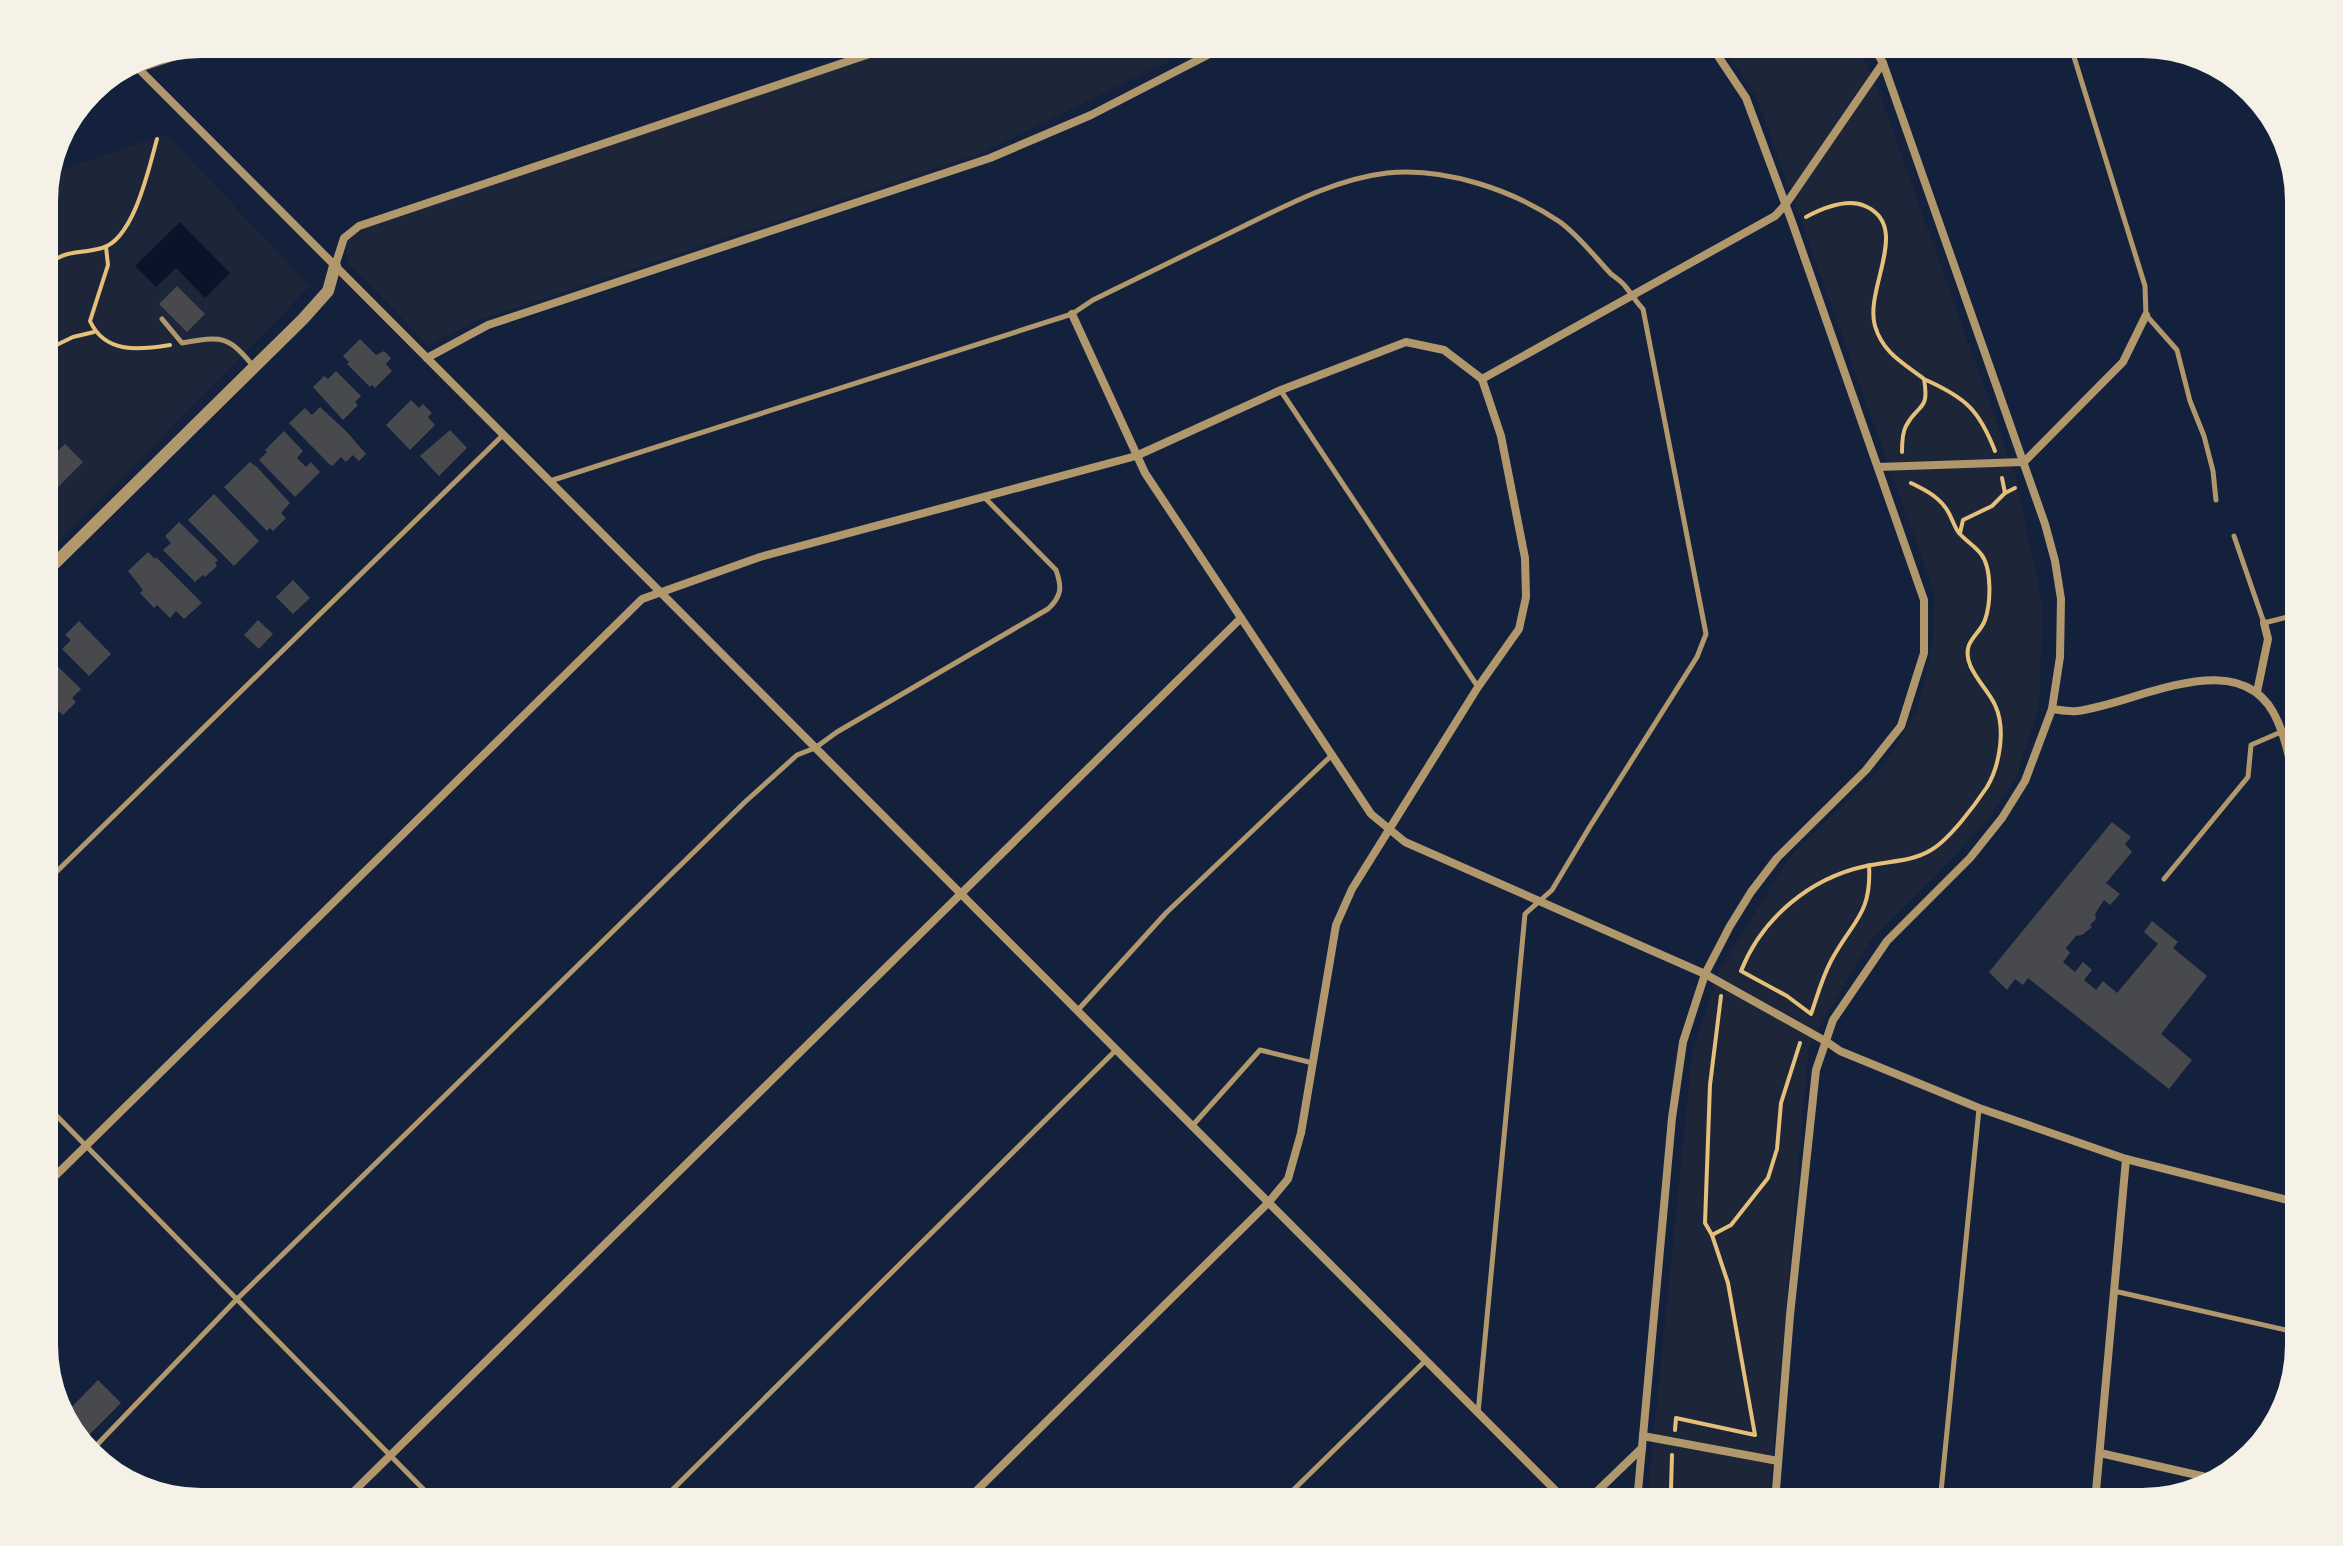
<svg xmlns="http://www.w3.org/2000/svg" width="2343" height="1546" font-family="Commissioner,sans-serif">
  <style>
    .green { fill: #1d2539 }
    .water { fill: #0b132b }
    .building { fill: #48494c }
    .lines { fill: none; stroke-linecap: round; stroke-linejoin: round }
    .path { stroke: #e5c07b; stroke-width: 4 }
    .service { stroke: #b1986c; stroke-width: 5 }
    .minor { stroke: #b1986c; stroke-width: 8 }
    .tertiary { stroke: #b1986c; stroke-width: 12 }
    .rail { stroke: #918062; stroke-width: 6 }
  </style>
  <rect width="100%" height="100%" fill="#14213d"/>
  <g class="green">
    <polygon points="899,44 1203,44 982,153 476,321 428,345 348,263 344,238 359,226"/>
    <polygon points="1719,44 1858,44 1859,47 1879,92 2015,474 2043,607 2039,705 2017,776 1988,819 1936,876 1870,941 1809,1045 1769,1502 1647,1502 1692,1053 1719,971 1790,857 1883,766 1916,714 1932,647 1935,594 1755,93"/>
    <polygon points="166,134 310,286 44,557 44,191 48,174"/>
  </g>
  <polygon class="water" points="180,222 230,273 205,298 176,268 156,287 135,266"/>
  <g class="building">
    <polygon points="177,286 205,314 187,332 159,304"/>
    <polygon points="360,339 376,355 384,351 391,358 386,364 392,371 375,388 372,385 370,387 347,364 349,362 343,356"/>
    <polygon points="336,371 361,396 355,402 358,405 343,420 313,387 324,376 328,379"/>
    <polygon points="411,400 419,408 423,404 432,413 428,417 435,425 410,450 386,425"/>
    <polygon points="320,407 346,431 366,454 359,461 353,455 346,462 341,457 332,466 329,464 289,423 305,408 312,415"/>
    <polygon points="450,430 467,448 439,476 420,456"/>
    <polygon points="284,431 303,451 297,458 306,467 311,462 320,472 295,497 259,460 267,452 265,450"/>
    <polygon points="65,444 83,462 54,491 44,482 44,464"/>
    <polygon points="250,462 257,467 290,503 281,513 286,518 273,531 270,528 267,531 224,487"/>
    <polygon points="214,494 259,541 234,566 188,520"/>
    <polygon points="179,522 218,560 215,563 217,566 205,577 203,575 195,582 163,550 171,543 165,536"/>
    <polygon points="148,552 155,559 156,557 202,603 184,619 176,611 170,618 157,605 154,608 140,593 143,590 128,571"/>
    <polygon points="293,580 310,598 293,614 276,597"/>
    <polygon points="258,620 273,634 259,649 244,635"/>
    <polygon points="79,621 111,654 89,676 62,649 71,640 65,635"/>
    <polygon points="44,656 49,662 51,660 81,689 72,698 76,702 63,715 44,699"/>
    <polygon points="2112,822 2131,837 2125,844 2132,852 2106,883 2120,894 2110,905 2104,900 2095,914 2096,919 2090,925 2092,927 2082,935 2076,936 2066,948 2070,953 2063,962 2075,972 2083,962 2092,970 2084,980 2096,990 2103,981 2117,993 2158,944 2144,932 2152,921 2178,942 2173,948 2207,976 2161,1034 2192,1060 2169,1089 2028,978 2023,985 2015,979 2007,990 1989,972"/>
    <polygon points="98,1380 121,1403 82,1442 65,1423 63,1416"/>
  </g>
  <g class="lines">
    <g class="path">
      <path d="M 1806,217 C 1823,208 1847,198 1865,206 C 1912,226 1864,289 1875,326 C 1883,353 1903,363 1924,379 C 1930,412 1917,404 1906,426 C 1902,433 1902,444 1902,452"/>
      <path d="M 106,247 L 108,265 L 90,321 C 105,354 139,350 170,345"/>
      <path d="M 44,269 C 64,248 77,255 102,248 C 134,239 149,168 157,139"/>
      <polyline points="44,351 73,337 94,332"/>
      <path d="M 1926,380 C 1966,398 1979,410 1995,451"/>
      <polyline points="2002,478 2005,493 2015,488"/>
      <polyline points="1960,533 1963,520 1992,506 2005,493"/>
      <path d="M 1869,865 C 1872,915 1852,921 1831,961 C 1822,978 1817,997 1811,1014 L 1787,996 L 1741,971 C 1762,918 1810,878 1866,866 C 1887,861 1912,862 1931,850 C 1949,840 1975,805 1987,787 C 2000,765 2006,728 1995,705 C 1987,687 1961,666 1969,645 C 1973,636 1982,629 1985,620 C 1991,603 1992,568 1981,554 C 1975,546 1966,541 1959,533 C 1953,525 1951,514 1945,507 C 1936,495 1923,489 1911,483"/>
      <polyline points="1712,1235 1705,1223 1710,1085 1721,996"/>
      <polyline points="1675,1430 1676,1418 1755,1435 1728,1283 1712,1235 1731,1225 1768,1178 1777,1149 1781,1103 1800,1043"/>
      <polyline points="1672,1455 1671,1489 1681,1502"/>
    </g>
    <g class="service">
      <polyline points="2070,44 2145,286 2146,315 2177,350 2190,401 2204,436 2213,471 2216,500"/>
      <path d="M 162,319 L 182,343 C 222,336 228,335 254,367"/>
      <polyline points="1281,391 1478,687"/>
      <path d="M 550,481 L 1072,314 L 1093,300 C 1144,275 1195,250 1246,225 C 1291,203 1337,179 1387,173 C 1445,167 1513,190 1560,222 C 1580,237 1594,256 1611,274 C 1616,278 1621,281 1625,286 C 1631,293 1636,302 1643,309 L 1706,634 L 1697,657 L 1589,828 L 1552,890 L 1525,914 L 1478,1413"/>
      <polyline points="2234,536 2264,623 2299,614"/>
      <polyline points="2164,879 2248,777 2251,745 2281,732"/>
      <polyline points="44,884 503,435"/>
      <polyline points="1077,1011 1166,913 1332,755"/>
      <polyline points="44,1103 436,1502"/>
      <polyline points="1193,1125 1260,1050 1313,1063"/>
      <polyline points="2114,1291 2299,1333"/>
      <path d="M 91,1451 L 237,1299 L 746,801 L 797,755 L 815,748 L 837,732 L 1048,609 C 1062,596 1062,587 1056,570 L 986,499"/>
      <polyline points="660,1502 1116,1050"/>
      <polyline points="1281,1502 1426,1360"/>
      <polyline points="1940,1502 1979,1109"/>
    </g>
    <g class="minor">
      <polyline points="132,62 1567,1502"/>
      <polyline points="335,266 344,238 359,226 899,44"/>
      <polyline points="1072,314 1145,473 1371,814 1405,842 1705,974 1827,1042 1840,1051 1979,1108 2126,1159 2299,1203"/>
      <polyline points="427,358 488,325 990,158 1091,115 1229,44"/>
      <polyline points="1482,379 1775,216 1786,204 1883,63"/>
      <polyline points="1878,467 2024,462 2123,362 2146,315"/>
      <polyline points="2257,692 2268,639 2264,623"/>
      <path d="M 2052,709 C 2060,710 2069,712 2077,711 C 2137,704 2244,639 2278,722 C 2289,748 2293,778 2299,806"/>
      <polyline points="44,1187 642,599 760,557 1136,456 1281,390 1406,342 1444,350 1482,379"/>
      <polyline points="1643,1436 1778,1461"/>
      <polyline points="2100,1453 2219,1480"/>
      <polyline points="343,1502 1241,618"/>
      <polyline points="965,1502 1268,1203 1288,1179 1301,1133 1336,925 1352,889 1478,687 1519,629 1526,597 1525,558 1501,436 1482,379"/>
      <polyline points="1586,1502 1642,1448"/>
      <polyline points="1637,1502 1672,1118 1683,1042 1705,974 1730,926 1751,892 1777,858 1866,770 1901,726 1924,653 1924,600 1792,222 1746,98 1716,53 1707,44"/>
      <polyline points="1775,1502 1790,1315 1816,1070 1833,1020 1887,941 1970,858 2002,818 2025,781 2052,709 2060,657 2061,599 2055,561 2045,524 1883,63 1872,44"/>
      <polyline points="2095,1502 2126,1159"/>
    </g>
    <polyline class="tertiary" points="44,574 303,319 328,291 335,266"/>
    <polyline class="rail" points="104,81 216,44"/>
  </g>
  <path d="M0 0H2343V1546H0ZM201 58H2142A143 143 0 0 1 2285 201V1345A143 143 0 0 1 2142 1488H201A143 143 0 0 1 58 1345V201A143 143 0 0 1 201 58Z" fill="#f6f1e7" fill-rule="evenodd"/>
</svg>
